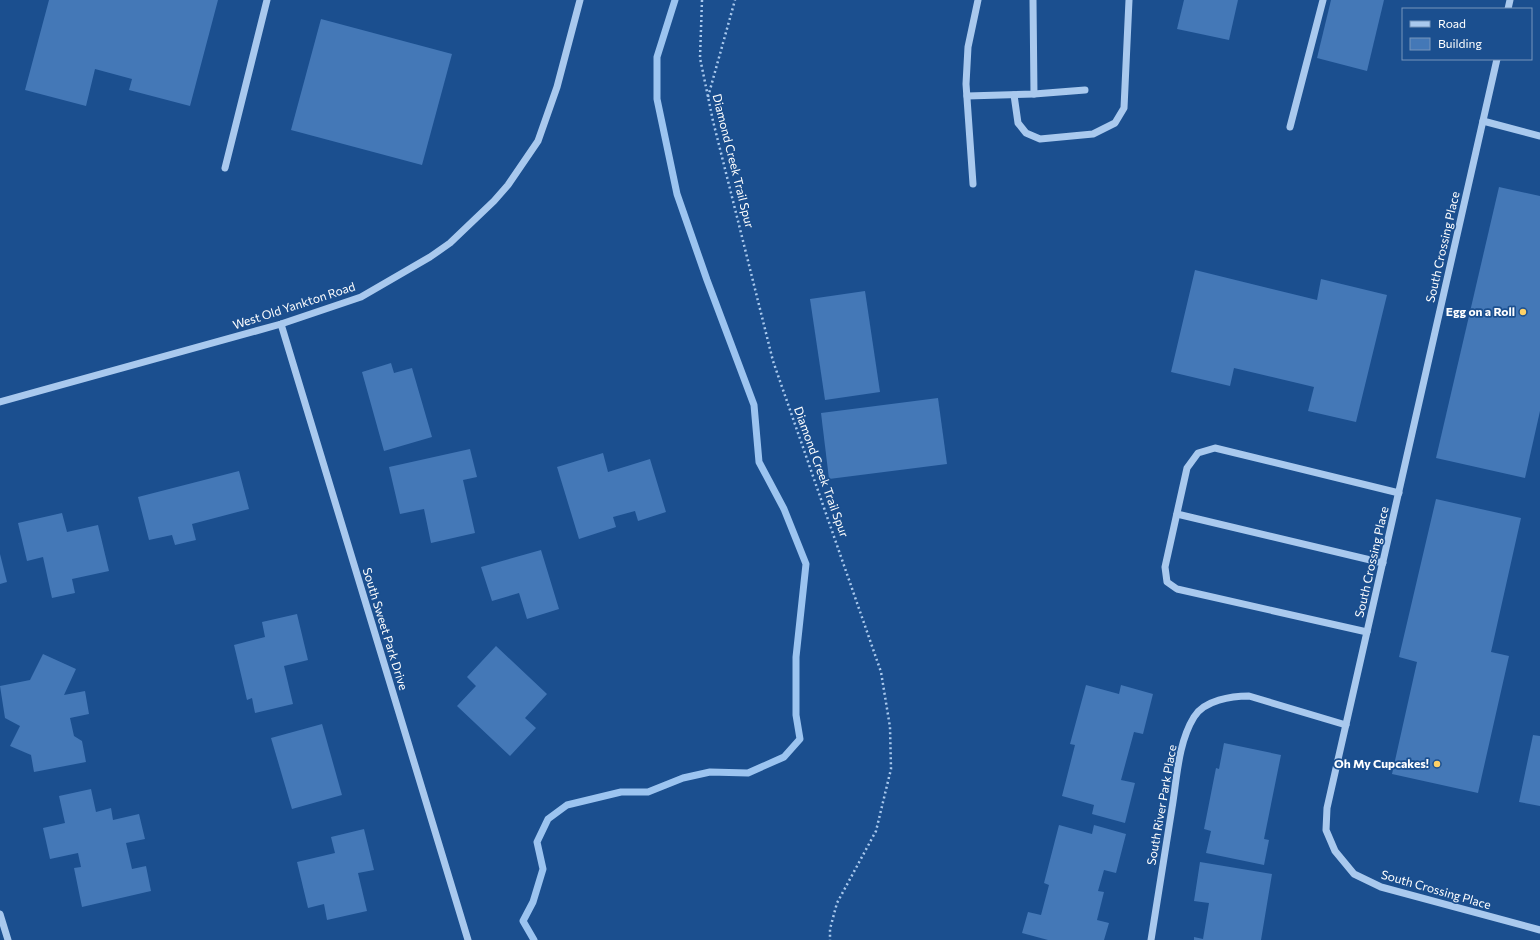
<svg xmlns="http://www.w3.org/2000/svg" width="1540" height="940" font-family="Commissioner,sans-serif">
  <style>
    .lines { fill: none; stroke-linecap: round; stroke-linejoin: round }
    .stream { stroke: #9cc4f0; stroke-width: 7 }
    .building { fill: #4478b7 }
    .path { stroke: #a9c9ee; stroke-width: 2.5; stroke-dasharray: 2 3; stroke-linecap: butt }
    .minor { stroke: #a9c9ee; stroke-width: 7 }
    .poi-dot { fill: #ffd166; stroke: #1b4f8f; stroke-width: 1.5 }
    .labels { text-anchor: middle; stroke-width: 3.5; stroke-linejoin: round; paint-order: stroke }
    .street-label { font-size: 12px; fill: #fff; stroke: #1b4f8f }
    .poi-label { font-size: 12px; font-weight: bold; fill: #fff; stroke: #1b4f8f; text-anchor: end }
  </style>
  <rect width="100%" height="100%" fill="#1b4f8f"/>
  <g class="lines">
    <polyline class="stream" points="534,940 523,921 533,902 543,869 537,842 548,819 567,805 621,792 648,792 683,778 710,772 748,773 784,757 800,739 796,715 796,657 806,564 784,509 759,462 754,405 707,280 677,194 657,99 657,57 675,0"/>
  </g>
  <g class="building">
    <polygon points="49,0 218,0 190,106 129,90 132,79 95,69 86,106 25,90"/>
    <polygon points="1184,0 1238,0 1229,40 1177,29"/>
    <polygon points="1331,0 1384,0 1367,71 1317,58"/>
    <polygon points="321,19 452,54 422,165 291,130"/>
    <polygon points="1499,187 1540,196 1540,411 1525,478 1436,458"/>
    <polygon points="1195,270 1317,300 1321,279 1387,295 1356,422 1308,411 1314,387 1234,368 1230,386 1171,372"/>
    <polygon points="865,291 880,392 825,400 810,299"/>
    <polygon points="391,363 394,373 412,368 432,437 384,451 362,372"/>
    <polygon points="938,398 947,464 829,479 821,413"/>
    <polygon points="470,449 477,477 463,480 475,533 431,543 424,509 400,514 389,467"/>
    <polygon points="603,453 608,472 650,459 666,512 638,521 635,511 613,517 616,527 579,539 557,467"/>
    <polygon points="239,471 249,509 192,524 196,540 175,545 172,535 149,540 138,497"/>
    <polygon points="1436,499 1521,518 1491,652 1509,656 1478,793 1392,774 1417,662 1399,657"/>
    <polygon points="62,513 67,532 98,525 109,571 72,579 75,593 52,598 43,557 27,561 18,523"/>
    <polygon points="541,550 559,609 527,619 519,593 492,601 481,567"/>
    <polygon points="0,554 7,582 0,584"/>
    <polygon points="297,614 308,660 284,666 293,704 255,713 252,698 247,700 234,645 265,637 262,622"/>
    <polygon points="496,646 547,694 525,718 536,728 510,756 457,706 476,686 467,677"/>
    <polygon points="43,654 76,669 64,695 85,691 89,714 70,718 74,736 82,741 86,762 34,772 31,755 10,746 20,726 5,718 0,686 30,680"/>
    <polygon points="1086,685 1119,694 1121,685 1153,694 1143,734 1134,732 1121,780 1135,783 1125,823 1092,814 1094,805 1062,796 1075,745 1070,744"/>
    <polygon points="322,724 342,795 292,809 271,738"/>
    <polygon points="1533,735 1540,736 1540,806 1519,802"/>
    <polygon points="1224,743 1281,755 1264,839 1269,840 1264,865 1206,853 1211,831 1204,829 1216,768 1219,769"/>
    <polygon points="91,789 96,812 111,808 113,820 139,814 145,839 126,843 132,869 146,866 151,891 82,907 74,868 81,867 78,853 50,859 43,828 65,823 59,796"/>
    <polygon points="1059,825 1092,834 1094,825 1126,834 1116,873 1104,870 1098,891 1104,892 1097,920 1109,923 1104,940 1048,940 1022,933 1028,912 1041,915 1049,885 1044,883"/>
    <polygon points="364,829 374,870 358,873 367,911 327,920 324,904 308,908 297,862 335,853 331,837"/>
    <polygon points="1200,862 1272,874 1261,940 1194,940 1194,937 1203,939 1209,903 1194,901"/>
  </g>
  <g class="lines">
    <g class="path">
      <polyline points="702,0 700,58 713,121 773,361 881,672 890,727 891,769 876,831 837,903 830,929 830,940"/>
      <polyline points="708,97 735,0"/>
    </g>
    <g class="minor">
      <polyline points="1508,9 1510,0"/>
      <polyline points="1497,59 1327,808 1326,830 1335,851 1354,874 1381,887 1540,930"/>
      <polyline points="1034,94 1085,90"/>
      <polyline points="1014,95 1018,123 1026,133 1040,139 1093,134 1115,123 1124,108 1129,0"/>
      <polyline points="967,96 1034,94 1033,0"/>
      <polyline points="1483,121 1540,136"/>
      <polyline points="1290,127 1323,0"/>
      <polyline points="225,168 267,0"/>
      <polyline points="973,184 966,84 968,47 978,0"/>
      <polyline points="281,324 468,940"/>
      <polyline points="0,402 281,324 361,297 430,257 450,243 494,201 508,185 538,141 557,87 580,0"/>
      <polyline points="1177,514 1383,563"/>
      <polyline points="1367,632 1177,589 1167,582 1165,567 1187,468 1198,453 1215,448 1399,493"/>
      <polyline points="0,914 8,940"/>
      <path d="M 1151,940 C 1158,896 1165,852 1172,808 C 1177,778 1178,743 1194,717 C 1204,700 1232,696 1249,696 L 1346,725"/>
    </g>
  </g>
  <g class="poi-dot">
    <circle cx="1523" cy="312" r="4"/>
    <circle cx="1437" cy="764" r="4"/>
  </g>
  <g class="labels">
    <g class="street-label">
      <text transform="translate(733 161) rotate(76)" y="4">Diamond Creek Trail Spur</text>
      <text transform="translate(1443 247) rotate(-77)" y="4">South Crossing Place</text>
      <text transform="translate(294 306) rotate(-18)" y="4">West Old Yankton Road</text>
      <text transform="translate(821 472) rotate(70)" y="4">Diamond Creek Trail Spur</text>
      <text transform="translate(1372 562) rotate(-77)" y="4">South Crossing Place</text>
      <text transform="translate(385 629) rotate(73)" y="4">South Sweet Park Drive</text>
      <text transform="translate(1162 805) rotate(-80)" y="4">South River Park Place</text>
      <text transform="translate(1436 890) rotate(16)" y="4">South Crossing Place</text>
    </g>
    <g class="poi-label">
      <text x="1515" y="316">Egg on a Roll</text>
      <text x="1429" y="768">Oh My Cupcakes!</text>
    </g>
  </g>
  <rect x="1402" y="8" width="130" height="52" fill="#1b4f8f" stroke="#7695bc"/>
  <rect x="1410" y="21" width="20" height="6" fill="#a9c9ee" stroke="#7695bc"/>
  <text x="1438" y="28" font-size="12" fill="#ffffff">Road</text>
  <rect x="1410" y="38" width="20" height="12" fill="#4478b7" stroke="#7695bc"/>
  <text x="1438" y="48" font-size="12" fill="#ffffff">Building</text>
</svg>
